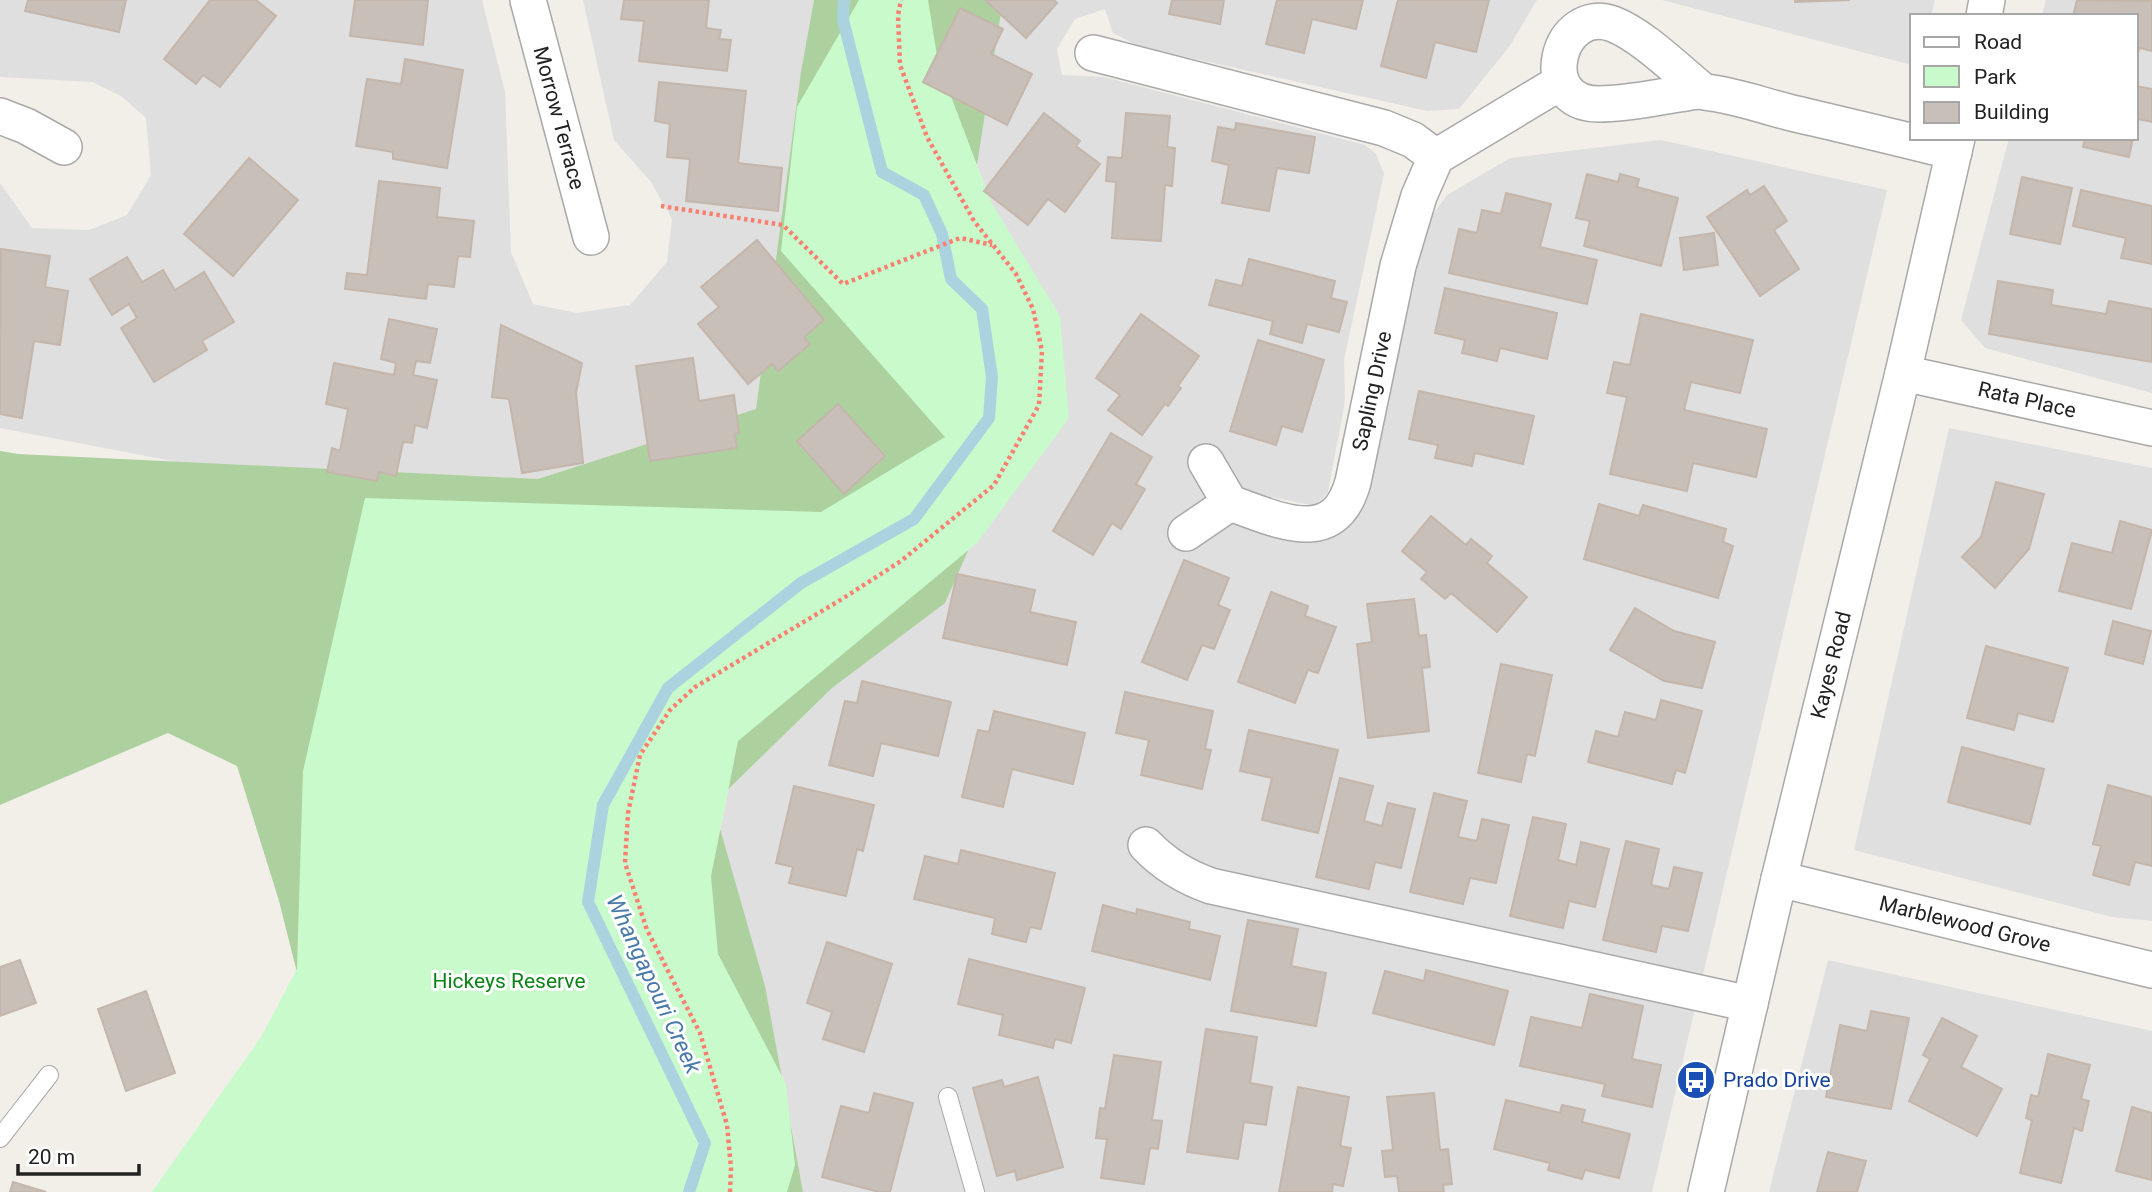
<svg xmlns="http://www.w3.org/2000/svg" width="2152" height="1192" font-family="Roboto,sans-serif">
  <style>
    .residential { fill: #e0dfdf }
    .forest { fill: #add19e }
    .park { fill: #c8facc }
    .lines { fill: none; stroke-linecap: round; stroke-linejoin: round }
    .stream { stroke: #aad3df; stroke-width: 12 }
    .building { fill: #c7bfb8; stroke: #c4b6ab; stroke-width: 2 }
    .lane-casing { stroke: #a9a9a9; stroke-width: 20 }
    .street-casing { stroke: #a9a9a9; stroke-width: 38 }
    .path { stroke: #fa8072; stroke-width: 4.5; stroke-dasharray: 3.5 3.5; stroke-linecap: butt }
    .lane { stroke: #fff; stroke-width: 18 }
    .street { stroke: #fff; stroke-width: 35 }
    .labels { text-anchor: middle; stroke-width: 6; stroke-linejoin: round; paint-order: stroke }
    .street-label { font-size: 21px; fill: #222; stroke: #fff }
    .park-label { font-size: 21px; fill: #0c8416; stroke: #fff }
    .transit-label { font-size: 21px; fill: #164399; stroke: #fff; text-anchor: start }
    .water-label { font-size: 23px; font-style: italic; fill: #4a7aab; stroke: #fff }
  </style>
  <rect width="100%" height="100%" fill="#f2efe9"/>
  <g class="residential">
    <polygon points="0,0 482,0 505,92 511,252 533,304 577,313 630,305 667,262 672,219 651,182 614,140 583,0 859,0 945,437 365,498 0,428 0,183 32,228 89,230 127,215 151,175 146,118 121,96 92,82 0,77"/>
    <polygon points="928,0 1537,0 1509,47 1459,109 1427,111 1138,46 1113,33 1105,9 1075,19 1057,49 1062,75 1104,77 1365,145 1376,154 1384,174 1344,360 1345,402 1328,492 1315,506 1246,492 1211,451 1208,500 1188,544 1239,521 1314,539 1331,537 1358,508 1375,456 1426,224 1447,195 1510,158 1661,140 1887,190 1652,1192 787,1192 718,954 711,876 738,741 1059,316 991,202 938,62"/>
    <polygon points="1662,0 1935,0 1931,16 1912,16 1912,65"/>
    <polygon points="2046,0 2152,0 2152,393 1985,348 1961,320 2009,138 2136,138 2136,16 2042,16"/>
    <polygon points="1949,428 2152,468 2152,921 2112,917 1854,850"/>
    <polygon points="1828,960 2152,1031 2152,1192 1769,1192"/>
  </g>
  <polygon class="forest" points="814,0 1003,0 957,291 1033,403 945,603 832,688 713,804 765,986 803,1192 184,1192 311,1028 279,901 237,766 168,733 0,805 0,451 18,454 538,479 756,409 801,72"/>
  <polygon class="park" points="859,0 928,0 938,62 991,202 1060,316 1069,418 977,543 738,741 711,876 718,954 786,1084 795,1165 787,1192 152,1192 261,1037 297,969 303,771 365,498 821,512 945,437 781,251 797,107"/>
  <g class="lines">
    <polyline class="stream" points="689,1192 705,1143 588,902 603,805 668,688 801,583 914,519 989,418 992,377 982,309 951,279 942,234 924,195 882,172 843,20 844,0"/>
  </g>
  <g class="building">
    <polygon points="28,0 126,0 119,32 25,11"/>
    <polygon points="210,0 256,0 276,16 220,87 203,75 196,84 164,59"/>
    <polygon points="355,0 428,0 423,45 350,36"/>
    <polygon points="624,0 709,0 706,28 721,30 719,39 731,40 727,71 639,61 644,21 621,19"/>
    <polygon points="985,0 1054,0 1057,3 1026,38"/>
    <polygon points="1172,0 1224,0 1220,24 1169,14"/>
    <polygon points="1277,0 1363,0 1356,29 1312,19 1304,53 1266,44"/>
    <polygon points="1398,0 1489,0 1476,52 1435,42 1426,78 1381,66"/>
    <polygon points="1795,0 1850,0 1795,2"/>
    <polygon points="2077,0 2152,1 2152,51 2140,48 2136,55 2136,16 2073,16"/>
    <polygon points="960,8 1003,29 991,54 1032,74 1007,125 923,82"/>
    <polygon points="405,59 463,70 447,168 393,159 393,152 356,146 367,79 401,84"/>
    <polygon points="659,82 746,91 738,163 782,168 778,211 686,201 690,159 667,157 670,124 655,121"/>
    <polygon points="2136,86 2152,89 2152,122 2138,119 2136,125"/>
    <polygon points="1044,113 1080,141 1076,146 1100,164 1065,212 1048,199 1028,225 984,191"/>
    <polygon points="1126,113 1170,116 1167,147 1175,148 1172,186 1165,185 1161,241 1112,238 1116,182 1106,181 1108,157 1122,158"/>
    <polygon points="1236,123 1315,137 1309,173 1277,168 1269,211 1222,203 1229,165 1212,161 1218,127 1235,130"/>
    <polygon points="2085,138 2133,138 2129,157 2083,147"/>
    <polygon points="249,158 298,200 233,276 184,234"/>
    <polygon points="1587,174 1618,182 1620,174 1639,179 1637,187 1678,198 1661,266 1584,246 1590,221 1576,218"/>
    <polygon points="2022,177 2072,188 2060,244 2010,234"/>
    <polygon points="379,181 440,188 437,217 474,221 470,257 458,256 454,287 428,284 426,299 345,289 347,273 367,275"/>
    <polygon points="1764,186 1787,221 1774,230 1799,269 1760,296 1707,217 1747,190 1750,195"/>
    <polygon points="2081,190 2152,206 2152,264 2121,258 2126,238 2073,226"/>
    <polygon points="1506,193 1551,204 1540,247 1597,260 1587,304 1449,273 1459,229 1477,233 1482,210 1501,214"/>
    <polygon points="1714,233 1718,265 1684,270 1680,238"/>
    <polygon points="757,240 824,320 804,337 810,344 778,371 772,364 748,384 698,324 719,307 701,287"/>
    <polygon points="1,249 50,256 45,287 68,291 60,345 34,341 22,418 0,414"/>
    <polygon points="127,257 142,282 163,270 175,290 204,272 234,322 202,341 207,350 154,382 121,328 137,318 129,304 112,315 90,279"/>
    <polygon points="1249,259 1335,281 1331,298 1347,302 1339,332 1307,324 1302,343 1270,334 1273,321 1209,305 1216,280 1242,286"/>
    <polygon points="1998,281 2053,290 2051,305 2106,314 2109,301 2152,309 2152,362 1989,334"/>
    <polygon points="1445,288 1557,313 1547,359 1500,348 1497,361 1462,353 1465,340 1435,333"/>
    <polygon points="1141,314 1199,356 1178,386 1181,388 1168,406 1165,404 1142,435 1108,410 1120,395 1096,378"/>
    <polygon points="1641,314 1753,340 1740,393 1691,382 1684,410 1767,429 1756,477 1693,463 1687,491 1610,474 1627,397 1607,393 1614,362 1630,365"/>
    <polygon points="389,319 437,329 430,363 416,361 413,375 437,380 427,428 415,425 412,443 403,442 396,476 379,472 377,481 327,472 332,448 340,451 348,409 326,404 334,363 394,375 396,363 381,359"/>
    <polygon points="501,325 582,363 576,393 583,463 522,473 509,399 492,397"/>
    <polygon points="1258,340 1324,360 1302,432 1282,426 1276,445 1230,431"/>
    <polygon points="693,358 699,401 734,395 739,433 735,434 737,448 650,461 636,366"/>
    <polygon points="1419,391 1534,416 1523,464 1475,453 1472,466 1435,458 1438,445 1409,439"/>
    <polygon points="838,404 885,456 844,494 797,441"/>
    <polygon points="1111,433 1152,457 1136,484 1145,489 1121,529 1112,523 1093,555 1053,531"/>
    <polygon points="1996,482 2044,494 2029,549 1995,588 1962,557 1981,537"/>
    <polygon points="1599,504 1639,516 1643,505 1726,529 1723,542 1733,546 1718,598 1584,559"/>
    <polygon points="1431,516 1466,545 1471,539 1492,556 1487,563 1527,597 1497,632 1451,593 1445,599 1421,579 1427,572 1402,551"/>
    <polygon points="2120,521 2152,530 2131,609 2059,591 2072,543 2112,553"/>
    <polygon points="1184,560 1229,578 1218,605 1230,610 1214,649 1202,645 1187,680 1142,662"/>
    <polygon points="957,574 1035,590 1030,612 1076,622 1067,665 943,638"/>
    <polygon points="1271,592 1308,606 1305,616 1336,627 1318,673 1308,670 1295,703 1238,682"/>
    <polygon points="1414,599 1419,636 1426,635 1430,667 1422,668 1429,731 1368,738 1357,644 1372,642 1367,604"/>
    <polygon points="1635,608 1674,631 1715,642 1702,688 1664,681 1610,650"/>
    <polygon points="2113,621 2151,631 2143,664 2105,654"/>
    <polygon points="1986,646 2068,668 2053,722 2018,713 2014,730 1967,718"/>
    <polygon points="1501,664 1552,675 1535,756 1527,754 1521,782 1478,773"/>
    <polygon points="862,681 951,702 938,756 881,743 873,776 829,765 845,701 857,703"/>
    <polygon points="1125,692 1213,711 1205,749 1211,750 1202,789 1141,775 1149,740 1116,733"/>
    <polygon points="1661,700 1702,711 1685,773 1676,770 1672,784 1588,762 1596,731 1618,737 1625,712 1656,720"/>
    <polygon points="994,711 1085,733 1073,784 1012,769 1003,807 962,797 978,730 989,732"/>
    <polygon points="1249,730 1338,750 1318,833 1262,820 1272,778 1240,771"/>
    <polygon points="1962,747 2044,769 2030,824 1948,802"/>
    <polygon points="1340,778 1373,786 1364,821 1382,826 1388,803 1415,809 1401,868 1375,862 1369,889 1316,877"/>
    <polygon points="2108,785 2152,797 2152,866 2135,862 2129,885 2093,875 2101,846 2093,844"/>
    <polygon points="794,786 874,805 863,851 857,849 846,896 789,883 793,867 776,863"/>
    <polygon points="1434,793 1467,801 1458,837 1477,841 1482,819 1509,825 1496,883 1470,878 1463,904 1410,892"/>
    <polygon points="1533,817 1566,824 1558,860 1576,865 1581,842 1609,849 1595,907 1569,901 1563,928 1510,916"/>
    <polygon points="1626,841 1659,849 1651,885 1669,889 1674,867 1702,873 1688,931 1662,926 1656,952 1603,940"/>
    <polygon points="961,850 1055,873 1041,929 1030,927 1026,942 992,934 995,918 914,899 925,856 958,864"/>
    <polygon points="1103,905 1136,914 1137,909 1190,922 1189,929 1220,936 1210,980 1092,951"/>
    <polygon points="1248,920 1298,929 1291,966 1326,973 1316,1026 1231,1011"/>
    <polygon points="827,942 892,964 864,1052 823,1039 832,1012 807,1003"/>
    <polygon points="969,959 1085,988 1071,1043 1055,1039 1053,1048 999,1035 1003,1015 958,1004"/>
    <polygon points="20,960 36,1003 0,1016 0,967"/>
    <polygon points="1426,970 1508,991 1494,1045 1373,1013 1385,971 1424,981"/>
    <polygon points="146,991 175,1073 126,1091 98,1009"/>
    <polygon points="1590,994 1643,1006 1632,1059 1661,1065 1652,1107 1602,1096 1605,1084 1520,1066 1531,1017 1582,1028"/>
    <polygon points="1871,1011 1909,1018 1891,1109 1826,1097 1840,1025 1867,1031"/>
    <polygon points="1942,1018 1977,1036 1961,1067 2002,1089 1977,1136 1909,1101 1930,1059 1923,1055"/>
    <polygon points="1206,1029 1257,1037 1250,1083 1272,1087 1266,1125 1244,1122 1238,1159 1187,1152"/>
    <polygon points="2048,1054 2090,1065 2081,1099 2089,1101 2082,1131 2074,1128 2061,1183 2020,1173 2032,1120 2026,1118 2031,1095 2038,1097"/>
    <polygon points="1114,1055 1161,1062 1152,1120 1162,1121 1158,1149 1150,1148 1144,1184 1101,1178 1107,1139 1096,1138 1100,1108 1105,1109"/>
    <polygon points="1038,1077 1063,1167 1017,1180 1015,1171 997,1176 973,1088 1002,1080 1004,1087"/>
    <polygon points="1298,1087 1349,1097 1340,1146 1351,1148 1343,1186 1333,1184 1332,1192 1279,1192"/>
    <polygon points="874,1093 913,1103 890,1192 879,1192 822,1177 841,1106 869,1113"/>
    <polygon points="1434,1093 1440,1150 1448,1149 1452,1184 1443,1185 1444,1192 1399,1192 1397,1176 1385,1177 1382,1151 1393,1150 1387,1097"/>
    <polygon points="1506,1100 1560,1113 1562,1105 1585,1110 1582,1122 1630,1134 1619,1178 1585,1170 1582,1179 1548,1170 1550,1163 1494,1149"/>
    <polygon points="2132,1107 2152,1113 2152,1180 2116,1171"/>
    <polygon points="1828,1152 1866,1161 1857,1192 1817,1192"/>
    <polygon points="13,1182 46,1192 10,1192"/>
  </g>
  <g class="lines">
    <defs>
      <g id="lane">
        <polyline points="948,1097 975,1192"/>
        <polyline points="0,1138 49,1075"/>
      </g>
      <g id="street">
        <polyline points="528,0 591,237"/>
        <polyline points="1984,16 1987,0"/>
        <polyline points="1093,53 1384,128 1413,140 1436,157"/>
        <path d="M 1703,91 C 1678,71 1642,35 1613,24 C 1558,4 1532,104 1599,104 C 1626,104 1653,98 1679,94 C 1687,93 1697,90 1705,92 C 1733,95 1761,105 1788,112 C 1843,125 1899,138 1954,152"/>
        <polyline points="0,116 26,126 64,147"/>
        <polyline points="1903,373 2152,428"/>
        <path d="M 1230,503 C 1277,519 1334,550 1353,482 L 1398,266 L 1419,196 L 1436,157 L 1561,82"/>
        <polyline points="1186,533 1230,503 1206,462"/>
        <path d="M 1146,845 C 1165,865 1185,877 1211,886 L 1750,1004"/>
        <polyline points="1779,879 2152,970"/>
        <polyline points="1706,1192 1779,879 1903,373 1957,138"/>
      </g>
    </defs>
    <use href="#lane" class="lane-casing"/>
    <use href="#street" class="street-casing"/>
    <g class="path">
      <polyline points="661,206 783,225 843,284 960,238 992,245"/>
      <polyline points="730,1192 731,1168 727,1125 700,1033 647,930 625,863 628,813 640,755 670,710 695,687 842,599 901,561 994,485 1039,405 1042,351 1033,309 1016,274 974,221 927,137 900,65 898,15 901,0"/>
    </g>
    <use href="#lane" class="lane"/>
    <use href="#street" class="street"/>
  </g>
  <defs>
    <symbol id="bus-disc" viewBox="-11 -11 22 22"><circle r="9.5" fill="#1a4fb4" stroke="#fff"/><path d="M-5-6H5V4H4V6H2V4H-2V6H-4V4H-5ZM-3.5-4V0h7V-4ZM-3.5 1.2v1.5H-2V1.2ZM2 1.2v1.5H3.5V1.2Z" fill="#fff"/></symbol>
  </defs>
  <g fill-rule="evenodd">
    <use href="#bus-disc" x="1674" y="1058" width="44" height="44"/>
  </g>
  <g class="labels">
    <g class="street-label">
      <text transform="translate(559 118) rotate(75)" y="7">Morrow Terrace</text>
      <text transform="translate(1372 391) rotate(-78)" y="7">Sapling Drive</text>
      <text transform="translate(2027 400) rotate(13)" y="7">Rata Place</text>
      <text transform="translate(1831 665) rotate(-76)" y="7">Kayes Road</text>
      <text transform="translate(1965 924) rotate(14)" y="7">Marblewood Grove</text>
    </g>
    <g class="park-label">
      <text x="509" y="988">Hickeys Reserve</text>
    </g>
    <g class="transit-label">
      <text x="1723" y="1087">Prado Drive</text>
    </g>
    <g class="water-label">
      <text transform="translate(654 984) rotate(65)" y="8">Whangapouri Creek</text>
    </g>
  </g>
  <rect x="1910" y="14" width="228" height="126" fill="#ffffff" stroke="#a7a7a7" stroke-width="2"/>
  <rect x="1924" y="37" width="35" height="10" fill="#ffffff" stroke="#a7a7a7" stroke-width="2"/>
  <text x="1974" y="49" font-size="21" fill="#222222">Road</text>
  <rect x="1924" y="66" width="35" height="21" fill="#c8facc" stroke="#a7a7a7" stroke-width="2"/>
  <text x="1974" y="84" font-size="21" fill="#222222">Park</text>
  <rect x="1924" y="102" width="35" height="21" fill="#c7bfb8" stroke="#a7a7a7" stroke-width="2"/>
  <text x="1974" y="119" font-size="21" fill="#222222">Building</text>
  <path d="M18 1164v10h121v-10" fill="none" stroke="#222222" stroke-width="3.5"/>
  <text x="28" y="1164" font-size="21" fill="#222222" stroke="#ffffff" stroke-width="5" paint-order="stroke">20 m</text>
</svg>
